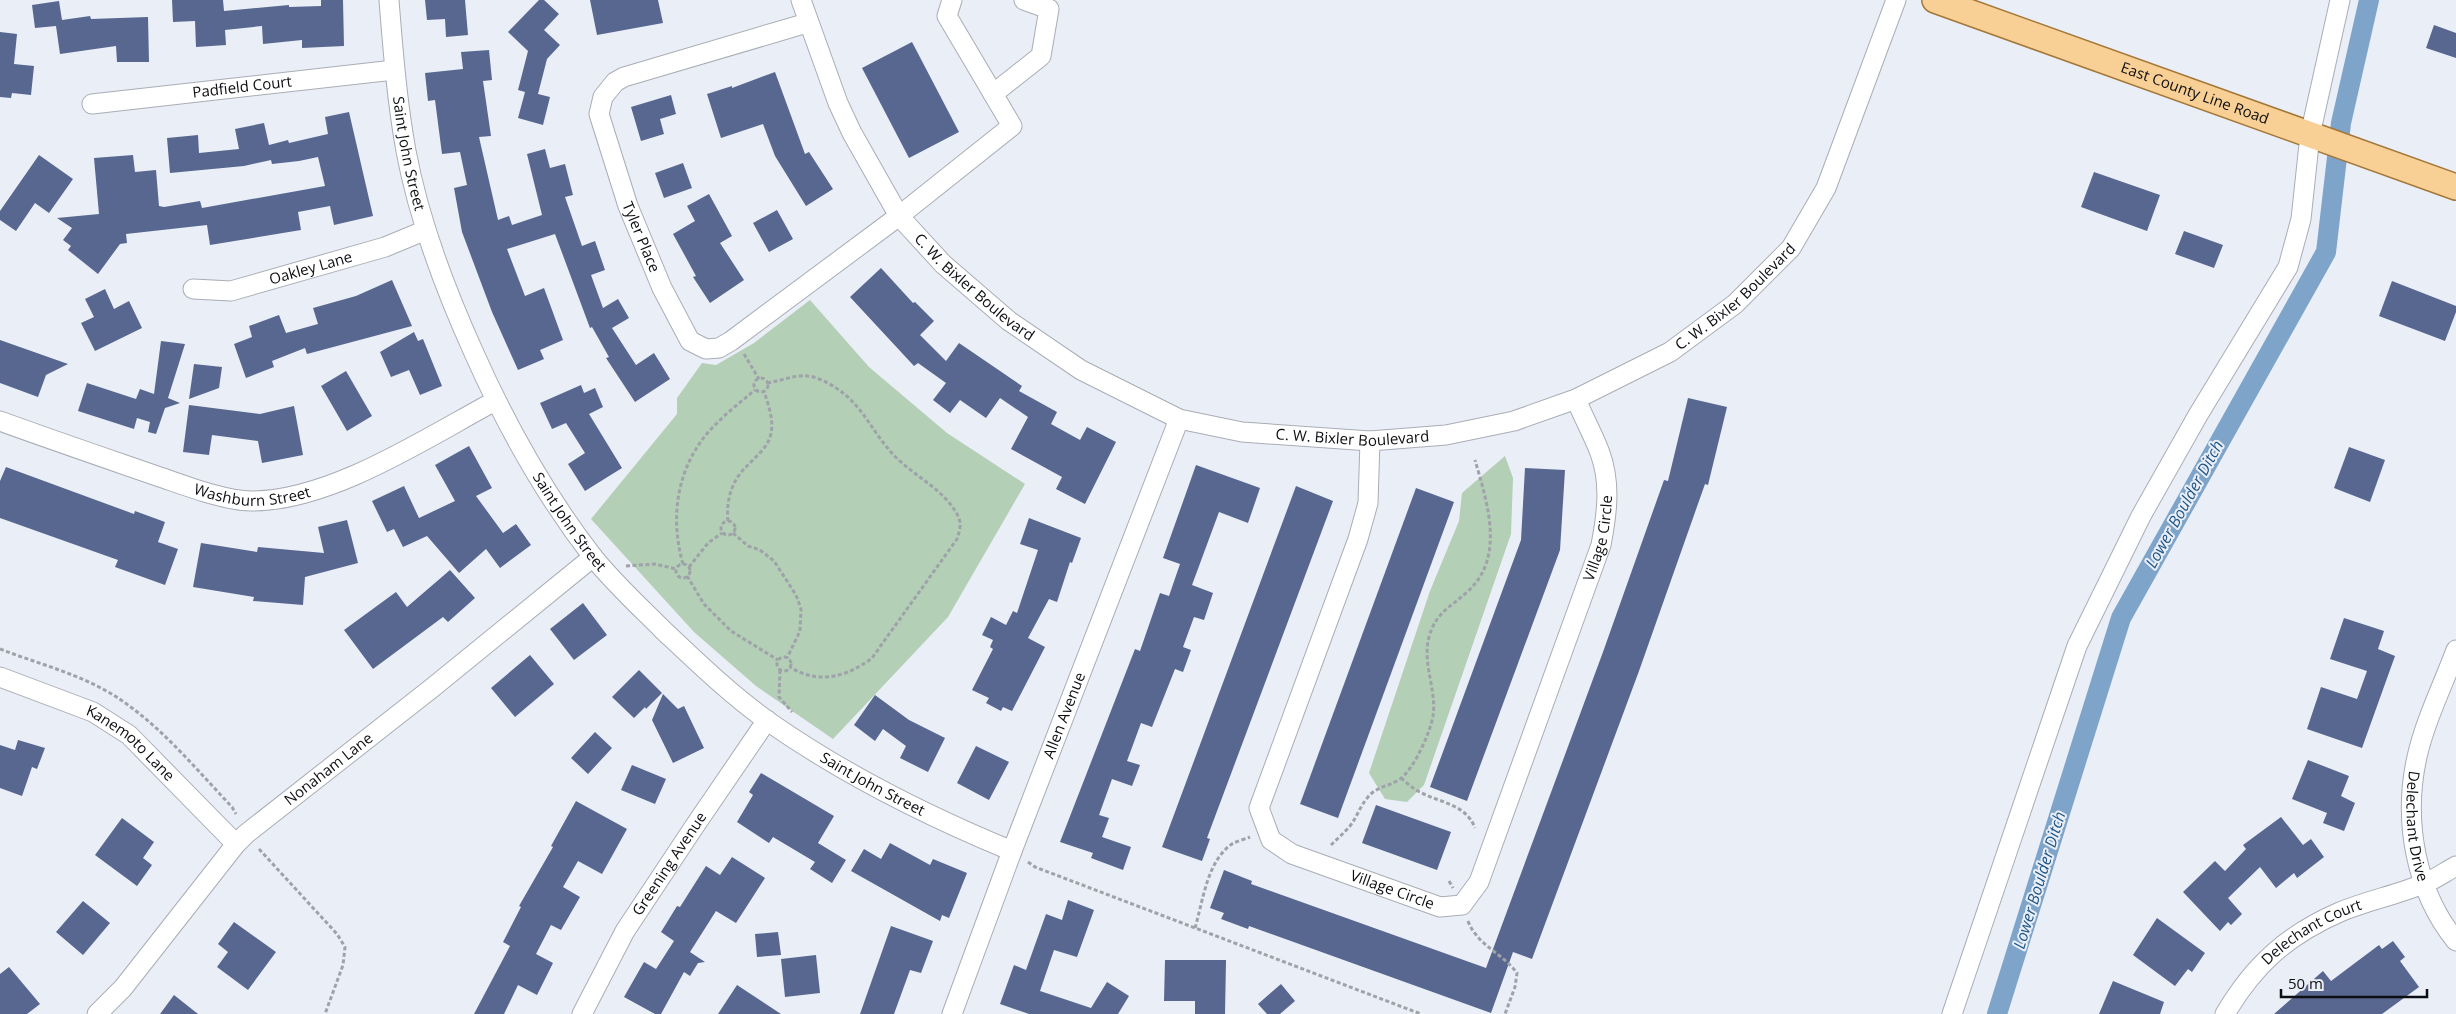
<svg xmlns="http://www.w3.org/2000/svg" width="2456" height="1014" font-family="'Open Sans',sans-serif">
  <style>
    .green { fill: #b3cfb6 }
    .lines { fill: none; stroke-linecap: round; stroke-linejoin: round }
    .canal { stroke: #7ea4c9; stroke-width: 20 }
    .building { fill: #576790 }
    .minor-casing { stroke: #a9adb5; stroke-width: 21 }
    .major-casing { stroke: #a37738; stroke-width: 28 }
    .path { stroke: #9fa2a9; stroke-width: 3; stroke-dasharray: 4 2.5; stroke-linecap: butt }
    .minor { stroke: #fff; stroke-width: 19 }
    .major { stroke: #f8cf94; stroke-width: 25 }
    .labels { text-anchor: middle; stroke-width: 4; stroke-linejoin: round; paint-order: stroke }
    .street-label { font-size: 15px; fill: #0d0e11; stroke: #eaeef7 }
    .water-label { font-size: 16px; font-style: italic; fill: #1d5586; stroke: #eaeef7 }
  </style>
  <rect width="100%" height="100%" fill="#eaeef7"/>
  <g class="green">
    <polygon points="810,300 869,367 947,433 1025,484 948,617 833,739 756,686 694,632 591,519 677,414 677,398 702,363 716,365 754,343"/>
    <polygon points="1505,456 1513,478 1511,534 1424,785 1407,802 1385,799 1369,773 1430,591 1459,521 1462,493"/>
  </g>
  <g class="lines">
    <polyline class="canal" points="1997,1014 2121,618 2326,252 2341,123 2369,0"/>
  </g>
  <g class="building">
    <polygon points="172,0 223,0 224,11 289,5 289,7 321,6 321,0 343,0 344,46 302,48 302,40 263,44 262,26 225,30 226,45 196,47 195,21 173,22"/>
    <polygon points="425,0 465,0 468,35 446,37 445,19 427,20"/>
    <polygon points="539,0 544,0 559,14 544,30 560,45 547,59 538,94 550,97 543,125 518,118 525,92 518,90 528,51 508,32"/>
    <polygon points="590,0 658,0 663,23 597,35"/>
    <polygon points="59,1 62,20 90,16 91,19 148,17 149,62 117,62 116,46 60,54 56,26 35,28 32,5"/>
    <polygon points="2434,25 2456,33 2456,58 2426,48"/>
    <polygon points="0,32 17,34 14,64 34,66 31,95 12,93 11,98 0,97"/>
    <polygon points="912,42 959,132 909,158 862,68"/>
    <polygon points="489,50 492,80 483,81 491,136 479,137 498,220 509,216 512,225 542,215 527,154 545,149 550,168 565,164 573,195 565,197 582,246 595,241 605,270 591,275 603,308 618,299 629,318 612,328 636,365 654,353 670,379 635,402 606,358 609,357 592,327 590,328 555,234 507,249 525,296 544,288 563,340 540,350 544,359 518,370 492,312 462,232 454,188 467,185 460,152 442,154 435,100 428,101 425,73 463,69 461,52"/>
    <polygon points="775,72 805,154 809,152 833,189 806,206 775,156 763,124 721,138 707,94 732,86 732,88"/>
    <polygon points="671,95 676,114 660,119 664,134 641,141 631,107"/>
    <polygon points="349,112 373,216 334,225 330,206 298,212 301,230 210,245 207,225 126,234 127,243 120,244 98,274 68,250 71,246 63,240 72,228 57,218 99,214 94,158 133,155 135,172 156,170 159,206 164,207 200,201 202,208 325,186 318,157 299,161 272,164 271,160 244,166 170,173 167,138 198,135 199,153 239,149 235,129 264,123 269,145 288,140 289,143 328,134 325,117"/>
    <polygon points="39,155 73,179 49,213 35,203 16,231 0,220 0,211"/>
    <polygon points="683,163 692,188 664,198 655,173"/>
    <polygon points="2094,172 2160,195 2147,231 2081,207"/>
    <polygon points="709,194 732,236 720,243 744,280 710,303 693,277 696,276 673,234 695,221 687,206"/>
    <polygon points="777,210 793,239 769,252 753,223"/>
    <polygon points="2184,231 2223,245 2214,268 2175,254"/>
    <polygon points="881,268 913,303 915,302 934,321 920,335 946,361 959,343 1022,386 1019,391 1057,412 1051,424 1080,440 1087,427 1116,442 1085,504 1056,489 1062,477 1011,449 1028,417 1000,398 986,418 960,400 950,413 933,400 946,383 918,363 914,366 850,297"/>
    <polygon points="392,280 412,326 307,354 305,348 272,361 274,367 246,378 234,344 252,337 249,326 279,315 286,333 318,324 313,308 356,296"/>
    <polygon points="2392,281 2456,306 2456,312 2445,341 2379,316"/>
    <polygon points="105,289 114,309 129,301 142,328 95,351 81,323 94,317 85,299"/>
    <polygon points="414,332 418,341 423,339 442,386 420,395 409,370 391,377 380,352"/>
    <polygon points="0,340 68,364 46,375 38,397 0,383"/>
    <polygon points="161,341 185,344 168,398 180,403 165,408 156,434 148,432 150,422 137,418 134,429 78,411 87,383 136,399 140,389 154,394"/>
    <polygon points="194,364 222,367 219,388 189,399"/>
    <polygon points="346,371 372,416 347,431 321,386"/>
    <polygon points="581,385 584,393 595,388 603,407 589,414 622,468 585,491 568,464 585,453 566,423 552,429 540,403"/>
    <polygon points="1688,398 1727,407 1708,485 1705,484 1639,671 1532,959 1513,952 1491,1013 1249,926 1248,929 1221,919 1224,913 1210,908 1224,870 1252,881 1251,884 1486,968 1603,652 1664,480 1668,481"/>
    <polygon points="189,405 260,414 294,406 303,455 262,463 258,441 212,435 209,455 183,452"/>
    <polygon points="469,446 492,488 476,496 503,533 516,524 531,545 500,568 486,549 459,573 427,536 403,547 394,529 387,532 372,501 404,486 419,518 455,501 435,465"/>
    <polygon points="2349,447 2385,460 2370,502 2334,488"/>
    <polygon points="1196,465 1260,488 1248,523 1219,512 1192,585 1213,593 1204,620 1194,617 1183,647 1191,650 1183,672 1175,669 1152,727 1141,723 1127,761 1140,765 1132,786 1112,779 1099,815 1109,818 1102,837 1131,847 1123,870 1091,858 1093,853 1060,842 1135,649 1140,651 1160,593 1169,596 1180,564 1163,558"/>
    <polygon points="6,467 134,514 135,511 165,522 158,542 178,549 165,585 115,567 118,560 0,518 0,481"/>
    <polygon points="1525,468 1565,470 1560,550 1467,801 1430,787 1521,540"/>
    <polygon points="1296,486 1333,501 1207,838 1210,839 1202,861 1162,847"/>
    <polygon points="1416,488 1454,502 1338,818 1300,804"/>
    <polygon points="1029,518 1081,538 1072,563 1070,562 1057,602 1049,599 1028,638 1045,647 1012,711 1003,707 1001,711 986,703 989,698 972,690 993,649 990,647 993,640 982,635 991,617 1006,625 1013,611 1017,613 1038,550 1020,544"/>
    <polygon points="347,520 358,563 305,577 303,605 253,601 254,597 193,587 201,543 257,552 258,547 324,553 318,527"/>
    <polygon points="450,570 475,598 448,622 443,617 373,669 344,630 396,592 407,607"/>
    <polygon points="583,603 607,635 574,660 550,629"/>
    <polygon points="2344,618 2384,631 2378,649 2395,656 2362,748 2307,729 2321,687 2357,699 2367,671 2330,659"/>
    <polygon points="530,655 554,684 515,717 491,688"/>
    <polygon points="639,670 662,693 646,709 645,707 634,718 612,697"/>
    <polygon points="663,694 678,709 684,706 704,748 673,763 652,720"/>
    <polygon points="875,695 909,720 945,738 928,772 900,758 906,746 883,729 875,741 854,725"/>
    <polygon points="595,732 612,748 588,774 571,758"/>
    <polygon points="18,740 45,748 37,769 32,767 22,796 0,788 0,745 15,750"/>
    <polygon points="976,746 1009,762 989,800 957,783"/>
    <polygon points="2308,760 2349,776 2341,796 2355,803 2344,831 2323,823 2327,813 2292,799"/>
    <polygon points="632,765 666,779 655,804 621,790"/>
    <polygon points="761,773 834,816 818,843 846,860 832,883 810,869 815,862 773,837 769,843 737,822 753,795 749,792"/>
    <polygon points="576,801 627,829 602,874 578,861 563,887 580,897 561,930 551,925 536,954 553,963 537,995 518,985 504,1014 474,1014 510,946 503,942 521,907 519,906 553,847 551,846"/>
    <polygon points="1376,805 1451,832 1437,870 1362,843"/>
    <polygon points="2281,817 2303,845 2311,839 2324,857 2297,878 2294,873 2276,888 2260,867 2228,898 2242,914 2231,925 2228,922 2220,931 2183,892 2215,861 2225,871 2246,849 2243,845"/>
    <polygon points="122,818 154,842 143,858 152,865 137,886 95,855"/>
    <polygon points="890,843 930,865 933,859 967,873 949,918 942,915 940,921 851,871 864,849 881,859"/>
    <polygon points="732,857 765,878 736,923 716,911 690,952 705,962 698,963 690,976 684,972 661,1014 655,1014 624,997 644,962 656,969 674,941 661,932 677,906 680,907 706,866 720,875"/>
    <polygon points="1068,900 1094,910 1077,957 1054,950 1040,991 1091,1008 1107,982 1129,996 1118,1014 1029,1014 1000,1004 1014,965 1026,970 1046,914 1062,920"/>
    <polygon points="83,901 110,923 83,955 56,932"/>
    <polygon points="2157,918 2205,953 2192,972 2188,969 2175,986 2133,955"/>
    <polygon points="234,922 276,952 248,990 217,967 228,952 218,944"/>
    <polygon points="891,926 933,941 921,973 910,970 894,1014 860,1014"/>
    <polygon points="778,932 781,955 757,957 755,934"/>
    <polygon points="2393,941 2405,957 2400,961 2419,987 2382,1014 2274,1014 2323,971 2331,981 2379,945 2382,949"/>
    <polygon points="816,955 820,993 785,997 781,959"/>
    <polygon points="1165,960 1226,960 1225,1014 1195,1014 1195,1001 1164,1001"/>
    <polygon points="9,967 40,1004 27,1014 0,1014 0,974"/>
    <polygon points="2113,981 2164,1002 2160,1014 2099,1014"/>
    <polygon points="1281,984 1295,1001 1280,1014 1267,1014 1258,1004"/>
    <polygon points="737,985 781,1014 718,1014"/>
    <polygon points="174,995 198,1014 160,1014"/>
  </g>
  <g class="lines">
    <defs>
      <g id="minor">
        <path id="s1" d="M 389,0 C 393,51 397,101 406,151 C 419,221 445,289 474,353 C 506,425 545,495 593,557 C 614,583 639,606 663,630 C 697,662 731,695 769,722 C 845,775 927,816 1012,851"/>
        <path id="s2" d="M 801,0 L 838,103 L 852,133 L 899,216 L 943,264 L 1009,321 L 1081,370 L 1179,419 L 1242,432 L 1370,441 L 1446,435 L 1514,421 L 1576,399 L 1670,352 L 1735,304 L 1791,248 L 1826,188 L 1896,0"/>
        <path id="s3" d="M 807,23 L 624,77 L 615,82 L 603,97 L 599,114 L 628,206 L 662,288 L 690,341 L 706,349 L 719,348 L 731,341 L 899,216 L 1012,126 L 947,16 L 952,0"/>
        <polyline points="993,94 1041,56 1049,9 1024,0"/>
        <path id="s4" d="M 92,104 L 394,70"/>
        <path id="s5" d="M 193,289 L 231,291 L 385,247 L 426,230"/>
        <path id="s6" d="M 0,421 C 52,440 105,458 157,476 C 184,485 224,501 252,501 C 331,501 426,438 495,401"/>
        <path id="s7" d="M 1370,441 L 1368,503 L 1358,539 L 1259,808 L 1271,840 L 1292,854 L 1440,907 L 1462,905 L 1479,882 L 1601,545 C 1607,514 1611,483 1600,453 C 1593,434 1583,417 1576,399"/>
        <path id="s8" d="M 2456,650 C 2443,685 2425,721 2417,757 C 2403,819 2415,891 2456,941"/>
        <path id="s9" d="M 0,677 L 93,712 L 129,735 L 236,844"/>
        <path id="s10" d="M 97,1014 L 123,988 L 236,844 L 246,834 L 432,688 L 593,557"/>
        <path id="s11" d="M 582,1014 L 625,931 L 694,827 L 767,720"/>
        <path id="s12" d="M 952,1014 L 1012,851 L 1179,419"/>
        <polyline points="1952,1014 2077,646 2141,516 2198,415 2288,267 2301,219 2310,135 2340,0"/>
        <path id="s13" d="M 2225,1014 C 2254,965 2287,935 2340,912 C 2366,901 2396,895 2423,884 C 2434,880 2445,872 2456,866"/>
      </g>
      <g id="major">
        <path id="s14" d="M 1935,0 L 2456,187"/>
      </g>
    </defs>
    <use href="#minor" class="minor-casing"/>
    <use href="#major" class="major-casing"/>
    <g class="path">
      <polyline points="744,354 759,379"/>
      <circle cx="761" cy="385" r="7"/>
      <path d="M 767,383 C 786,380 801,371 819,379 C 865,398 869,434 901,462 C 920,479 944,491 957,514 C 962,523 960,530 957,539 L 872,658 C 847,677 818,685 790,667"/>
      <path d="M 728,521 C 726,502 731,481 746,467 C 755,457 769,447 771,433 C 774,420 768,404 764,391"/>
      <circle cx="728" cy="528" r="7"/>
      <polyline points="733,533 748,546 760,550 774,561 796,595 801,609 800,631 787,658"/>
      <path d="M 683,564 C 671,522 675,477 702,440 C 716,421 737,405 755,390"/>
      <circle cx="683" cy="571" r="7"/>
      <polyline points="626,566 655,564 676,569"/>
      <polyline points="689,567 708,543 722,533"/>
      <polyline points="687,576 704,604 731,631 778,660"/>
      <path d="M 0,649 C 36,663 76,673 110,693 C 158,722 194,767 232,807 L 236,814"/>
      <circle cx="784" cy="664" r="7"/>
      <polyline points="780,670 779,697 792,712"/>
      <path d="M 1401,778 C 1407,783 1413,789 1420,792 C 1440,803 1466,804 1475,828"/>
      <path d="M 1331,845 C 1337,839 1344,833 1350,826 C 1357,817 1360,806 1368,797 C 1377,786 1388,787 1400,779 C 1414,769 1430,733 1433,716 C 1437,690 1422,664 1429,637 C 1436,612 1450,608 1467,592 C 1506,558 1487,502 1475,460"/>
      <polyline points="259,849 337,934 345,947 343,965 325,1014"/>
      <polyline points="1028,862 1035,867 1421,1014"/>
      <polyline points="1449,881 1453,888"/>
      <path d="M 1468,921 C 1477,945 1502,953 1517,973 L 1515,987 L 1505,1014"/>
      <path d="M 1195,928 C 1203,901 1207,861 1232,844 C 1237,841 1245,839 1250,837"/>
    </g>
    <use href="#minor" class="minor"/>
    <use href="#major" class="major"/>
  </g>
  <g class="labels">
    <g class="street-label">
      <text dy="5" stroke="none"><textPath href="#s4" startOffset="151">Padfield Court</textPath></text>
      <text dy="5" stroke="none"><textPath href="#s14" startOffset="276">East County Line Road</textPath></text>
      <text dy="5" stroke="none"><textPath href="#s1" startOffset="155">Saint John Street</textPath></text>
      <text dy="5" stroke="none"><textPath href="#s3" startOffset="368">Tyler Place</textPath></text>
      <text dy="5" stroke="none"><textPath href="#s5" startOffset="121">Oakley Lane</textPath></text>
      <text dy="5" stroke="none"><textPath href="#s2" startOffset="342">C. W. Bixler Boulevard</textPath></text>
      <text dy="5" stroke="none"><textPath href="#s2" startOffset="1182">C. W. Bixler Boulevard</textPath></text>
      <text dy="5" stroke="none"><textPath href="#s2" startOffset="762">C. W. Bixler Boulevard</textPath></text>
      <text dy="5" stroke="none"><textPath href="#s6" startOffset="265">Washburn Street</textPath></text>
      <text dy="5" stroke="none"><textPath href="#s1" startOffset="560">Saint John Street</textPath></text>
      <text dy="5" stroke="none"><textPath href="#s7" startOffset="1018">Village Circle</textPath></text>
      <text dy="5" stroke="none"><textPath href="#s12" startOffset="319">Allen Avenue</textPath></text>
      <text dy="5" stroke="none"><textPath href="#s9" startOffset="148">Kanemoto Lane</textPath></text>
      <text dy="5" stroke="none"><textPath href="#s10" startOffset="339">Nonaham Lane</textPath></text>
      <text dy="5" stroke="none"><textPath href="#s1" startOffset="965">Saint John Street</textPath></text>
      <text dy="5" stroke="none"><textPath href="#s8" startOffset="184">Delechant Drive</textPath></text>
      <text dy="5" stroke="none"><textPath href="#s11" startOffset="174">Greening Avenue</textPath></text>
      <text dy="5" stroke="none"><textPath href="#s7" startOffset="552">Village Circle</textPath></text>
      <text dy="5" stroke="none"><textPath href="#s13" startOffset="122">Delechant Court</textPath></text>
    </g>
    <g class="water-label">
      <text transform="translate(2184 504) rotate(-61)" y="6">Lower Boulder Ditch</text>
      <text transform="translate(2039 880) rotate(-73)" y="6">Lower Boulder Ditch</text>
    </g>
  </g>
  <path d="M2281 989v8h146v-8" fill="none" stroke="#0d0e11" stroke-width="2.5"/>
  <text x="2288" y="989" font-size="15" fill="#0d0e11" stroke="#eaeef7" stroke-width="4" paint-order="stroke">50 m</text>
</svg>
